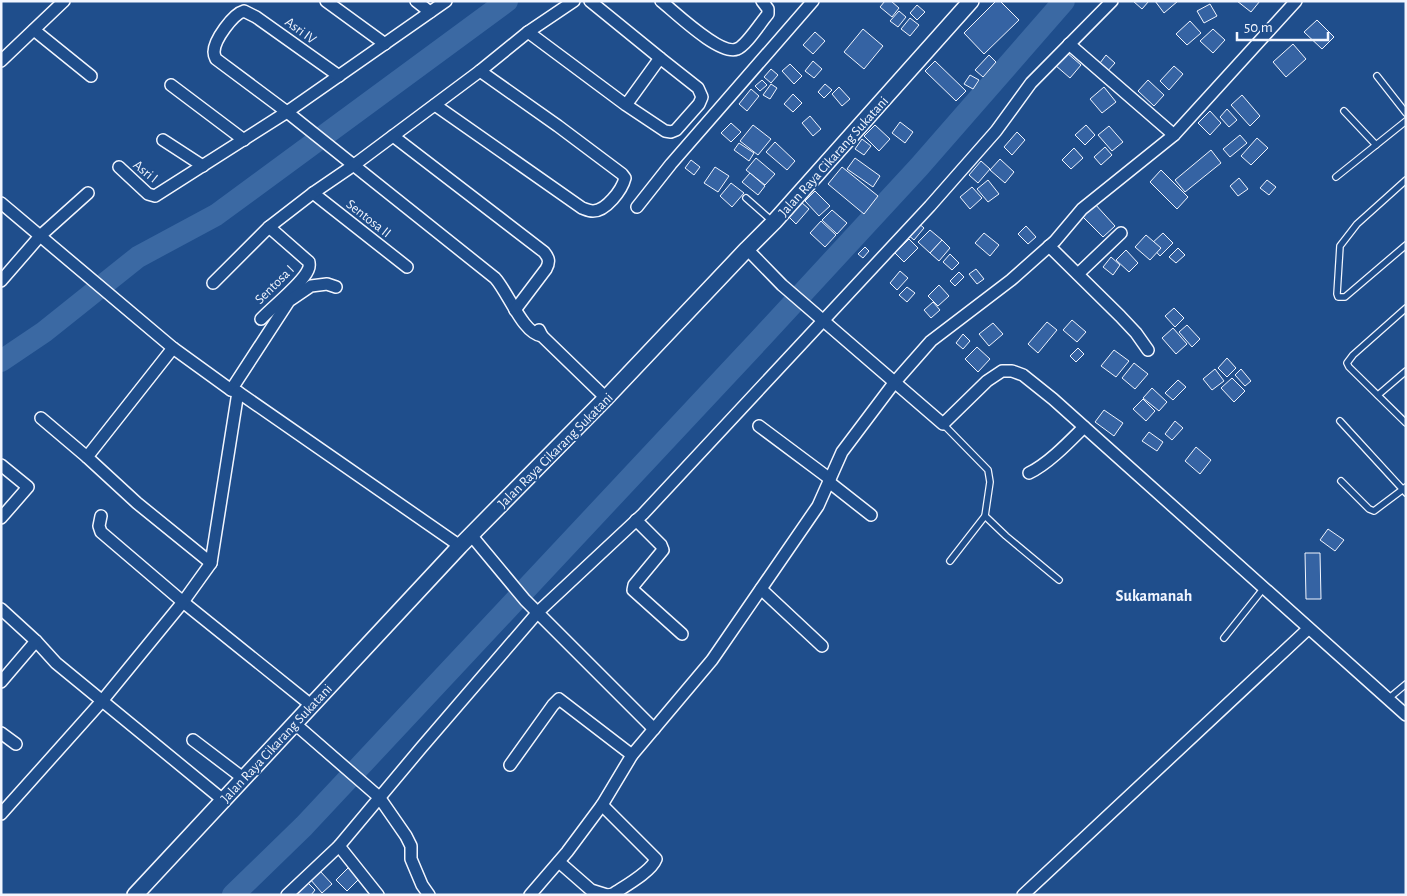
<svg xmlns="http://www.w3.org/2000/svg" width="1407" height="896" font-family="'Alegreya Sans',sans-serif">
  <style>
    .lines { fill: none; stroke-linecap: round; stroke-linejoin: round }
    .river { stroke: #3b69a3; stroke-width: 22 }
    .building { fill: #3563a3; stroke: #f2f6ff }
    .lane-casing { stroke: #f2f6ff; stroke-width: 8 }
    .street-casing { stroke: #f2f6ff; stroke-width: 14 }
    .secondary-casing { stroke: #f2f6ff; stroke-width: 18 }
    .lane { stroke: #1f4e8c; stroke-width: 5.5 }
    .street { stroke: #1f4e8c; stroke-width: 11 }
    .secondary { stroke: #1f4e8c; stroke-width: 15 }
    .labels { text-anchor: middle; stroke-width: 4; stroke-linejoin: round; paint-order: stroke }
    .street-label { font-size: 14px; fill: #f2f6ff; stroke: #1f4e8c }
    .quarter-label { font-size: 16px; font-weight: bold; fill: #f2f6ff; stroke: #1f4e8c }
  </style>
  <rect width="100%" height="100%" fill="#1f4e8c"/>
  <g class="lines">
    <g class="river">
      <polyline points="1,361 44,332 138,257 216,215 507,1"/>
      <polyline points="233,895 304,826 761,338 919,167 1064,1"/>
    </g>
  </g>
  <g class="building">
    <polygon points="885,1 891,1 899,8 892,17 880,7"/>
    <polygon points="996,1 1000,1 1019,20 984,54 964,33"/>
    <polygon points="1133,1 1149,1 1142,9"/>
    <polygon points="1155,1 1178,1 1164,13"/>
    <polygon points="1237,1 1260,1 1251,12"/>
    <polygon points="1210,4 1217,16 1204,23 1197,11"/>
    <polygon points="917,5 925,12 917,20 910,13"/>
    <polygon points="899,11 906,17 898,27 890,21"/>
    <polygon points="910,18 919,25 910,36 901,29"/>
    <polygon points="1317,20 1334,37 1322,49 1304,32"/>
    <polygon points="1190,21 1201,33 1187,45 1176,34"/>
    <polygon points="863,29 883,46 864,69 844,52"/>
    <polygon points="1213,29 1225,40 1213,53 1200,41"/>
    <polygon points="815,32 825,41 813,54 803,45"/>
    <polygon points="1293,44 1306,59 1286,77 1273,62"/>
    <polygon points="1066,52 1081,65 1070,78 1055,65"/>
    <polygon points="989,55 996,62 983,77 975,70"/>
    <polygon points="1106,55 1115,63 1105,74 1097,67"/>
    <polygon points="813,61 822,69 814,78 805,71"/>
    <polygon points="935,61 966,91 956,101 925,71"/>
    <polygon points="790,64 802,76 794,84 782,71"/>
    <polygon points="1174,66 1183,74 1169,90 1160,81"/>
    <polygon points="771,69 778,75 771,83 764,77"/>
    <polygon points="970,75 979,80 973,89 964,84"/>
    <polygon points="762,80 767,85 760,91 755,86"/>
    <polygon points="1148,80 1164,95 1154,106 1138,91"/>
    <polygon points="771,84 777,88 770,99 763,95"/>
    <polygon points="825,84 832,90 824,98 818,92"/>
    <polygon points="839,87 850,99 842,106 832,94"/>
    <polygon points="1104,87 1116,102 1102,113 1090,99"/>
    <polygon points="751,89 759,96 747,111 739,104"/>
    <polygon points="793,94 802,103 793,112 784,104"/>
    <polygon points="1242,95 1260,116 1250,126 1231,105"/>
    <polygon points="1227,109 1237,120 1229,127 1220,117"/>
    <polygon points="1210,111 1221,123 1210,135 1198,123"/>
    <polygon points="810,116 821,129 813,136 802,123"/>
    <polygon points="900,122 913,132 905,143 892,133"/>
    <polygon points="731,123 741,132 731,142 721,133"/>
    <polygon points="753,125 771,139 758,155 740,141"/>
    <polygon points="875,125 890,139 879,151 864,136"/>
    <polygon points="1086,125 1095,135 1085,145 1075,135"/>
    <polygon points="1109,126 1123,142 1112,151 1098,135"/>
    <polygon points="1017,132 1025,140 1012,155 1004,147"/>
    <polygon points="1240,135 1247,143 1230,157 1223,149"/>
    <polygon points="1257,138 1268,148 1251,165 1241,156"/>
    <polygon points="862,139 871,146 864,155 855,149"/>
    <polygon points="775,142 795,161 787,170 766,152"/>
    <polygon points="739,143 754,153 749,161 734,150"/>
    <polygon points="1105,147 1112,155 1101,165 1094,157"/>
    <polygon points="1074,148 1083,158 1071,169 1062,160"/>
    <polygon points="1211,150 1221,163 1185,192 1175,180"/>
    <polygon points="756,158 775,174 765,185 746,170"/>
    <polygon points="855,158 880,176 873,187 847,169"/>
    <polygon points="1000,159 1014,172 1005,183 990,170"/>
    <polygon points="691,160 700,167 694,175 685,168"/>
    <polygon points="981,161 990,169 978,183 969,175"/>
    <polygon points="715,167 729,176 718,192 704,183"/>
    <polygon points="842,167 878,196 864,214 828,184"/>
    <polygon points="1161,170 1188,197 1177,209 1150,182"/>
    <polygon points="750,173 765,186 758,195 742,182"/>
    <polygon points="1239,178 1248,189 1238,196 1230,186"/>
    <polygon points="988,180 999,194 988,202 977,189"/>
    <polygon points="1267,180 1276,187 1269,195 1260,188"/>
    <polygon points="731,183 744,193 732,207 720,196"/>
    <polygon points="972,187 982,198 970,209 960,197"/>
    <polygon points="815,191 830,206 819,216 805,201"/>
    <polygon points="801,202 809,209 796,224 788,216"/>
    <polygon points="1094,203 1115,226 1103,237 1081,215"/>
    <polygon points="832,210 847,223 837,234 822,220"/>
    <polygon points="821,221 836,235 825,247 810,233"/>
    <polygon points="917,222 924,228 914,240 907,234"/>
    <polygon points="1026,226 1036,237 1028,244 1018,234"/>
    <polygon points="930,230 942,240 930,253 918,242"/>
    <polygon points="984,233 999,245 990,256 975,243"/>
    <polygon points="1163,233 1173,243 1160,256 1150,245"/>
    <polygon points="1146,235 1161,248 1150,260 1135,247"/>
    <polygon points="909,239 918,248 904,262 895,253"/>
    <polygon points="942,240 950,248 939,261 930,253"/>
    <polygon points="865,247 869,251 863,258 858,254"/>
    <polygon points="1178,248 1185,255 1176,263 1169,257"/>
    <polygon points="1126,250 1138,263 1129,272 1116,260"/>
    <polygon points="950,254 959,263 952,270 943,262"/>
    <polygon points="1111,257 1120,265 1113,275 1103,267"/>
    <polygon points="976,269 984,279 977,284 969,274"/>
    <polygon points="900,271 908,278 897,290 890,283"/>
    <polygon points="959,272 964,277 955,286 950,281"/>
    <polygon points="939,285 949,296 938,306 928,296"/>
    <polygon points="907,287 915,293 907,302 899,295"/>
    <polygon points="933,302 940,310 931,318 924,310"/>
    <polygon points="1174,308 1184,318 1175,327 1165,316"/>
    <polygon points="1072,320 1086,332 1077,342 1063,330"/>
    <polygon points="1047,322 1057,330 1038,353 1028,344"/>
    <polygon points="993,323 1003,334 989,346 979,334"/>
    <polygon points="1187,325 1200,339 1192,347 1179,332"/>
    <polygon points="1173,328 1187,344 1176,354 1162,338"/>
    <polygon points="963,334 970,341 963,349 956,343"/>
    <polygon points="977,347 990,359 978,372 965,359"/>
    <polygon points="1078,348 1084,354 1076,362 1070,356"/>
    <polygon points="1114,350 1129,361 1116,377 1101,366"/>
    <polygon points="1227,358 1236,368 1227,377 1218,368"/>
    <polygon points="1134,363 1148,374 1135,389 1122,378"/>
    <polygon points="1215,369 1224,381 1212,390 1203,379"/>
    <polygon points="1241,369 1251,381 1245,386 1235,375"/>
    <polygon points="1232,378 1245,391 1234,402 1221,388"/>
    <polygon points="1178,380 1186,387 1173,400 1165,393"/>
    <polygon points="1152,388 1167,402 1159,411 1143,398"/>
    <polygon points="1143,399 1155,411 1146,421 1133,409"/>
    <polygon points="1104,410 1123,423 1114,436 1095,422"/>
    <polygon points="1175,421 1183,428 1172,440 1165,434"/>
    <polygon points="1149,432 1163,442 1157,451 1142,441"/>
    <polygon points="1196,447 1211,460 1200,474 1185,461"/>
    <polygon points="1328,529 1344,540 1335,551 1320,540"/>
    <polygon points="1305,553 1320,553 1321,599 1306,599"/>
    <polygon points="348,868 359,879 347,891 336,880"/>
    <polygon points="320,871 332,884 322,893 310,879"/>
    <polygon points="308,883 315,890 311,895 298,895 297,894"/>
  </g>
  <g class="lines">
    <defs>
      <g id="lane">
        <polyline points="1377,76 1406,113"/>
        <polyline points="1344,111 1376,145"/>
        <polyline points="1336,177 1406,121"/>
        <polyline points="1406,180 1357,224 1340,246 1337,294 1338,297 1345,297 1406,245"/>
        <polyline points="746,198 772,221"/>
        <polyline points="1406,308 1353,355 1347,363 1349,367 1406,423"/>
        <polyline points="1378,395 1406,371"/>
        <polyline points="1340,421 1406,493"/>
        <polyline points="943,424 988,470 990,482 985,516 1006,536 1059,580"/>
        <polyline points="1341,481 1369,509 1374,511 1406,487"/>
        <polyline points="950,561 985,516"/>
        <polyline points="1224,638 1263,589"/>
        <polyline points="1388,699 1406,684"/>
      </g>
      <g id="street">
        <polyline points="326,1 385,44"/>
        <polyline points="416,1 430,12"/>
        <path d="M 446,1 L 287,112 L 495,278 C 508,292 523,334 542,336"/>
        <polyline points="590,1 660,58"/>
        <path d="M 661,1 C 675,12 720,56 737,49 C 746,46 761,22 768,14 L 768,9 L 762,1"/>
        <polyline points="34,30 91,76"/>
        <polyline points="528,32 626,105 665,131 671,132 676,130 699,104 702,97 698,88 660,58 626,105"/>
        <polyline points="1069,44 1174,135"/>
        <polyline points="1,61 64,1"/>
        <polyline points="171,85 244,140"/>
        <path d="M 435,105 L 582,208 C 585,209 589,211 593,211 C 606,211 622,190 625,178 L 622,174 L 558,126 L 480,71"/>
        <path d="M 393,136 L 544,252 C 549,258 550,262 546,269 L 515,310"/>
        <polyline points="163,140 203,166"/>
        <path d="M 119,167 L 148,194 L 155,196 L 287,112 L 216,59 C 215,57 214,54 214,52 C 214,40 233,14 244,11 L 256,17 L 339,76"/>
        <polyline points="313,193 407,267"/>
        <polyline points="1,203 173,348 231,390 238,392 460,546"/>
        <polyline points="637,207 671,164 813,1"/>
        <polyline points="1049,246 1120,316 1136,333 1148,350"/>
        <polyline points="747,249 782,285 943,424 987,381 1002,371 1012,371 1023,375 1053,399 1406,715"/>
        <polyline points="1078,274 1121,233"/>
        <polyline points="1,281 40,236 88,193"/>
        <polyline points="213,283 269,227 313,193 354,165 480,71 528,32 574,1"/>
        <path d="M 261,319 C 272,307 302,284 308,270 C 310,266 309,265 309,262 L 269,227"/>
        <polyline points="539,330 542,336 606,398"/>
        <polyline points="231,390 289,301 311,286 327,284 336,287"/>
        <polyline points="41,418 87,457 173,348"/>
        <polyline points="759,426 830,479"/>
        <polyline points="87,457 137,503 211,563"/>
        <polyline points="1,465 28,487 1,518"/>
        <path d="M 1029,473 C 1048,464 1069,442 1084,427"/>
        <polyline points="829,482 871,515"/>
        <polyline points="101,516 99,526 101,532 183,602 311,705"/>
        <polyline points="636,520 661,545 663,550 634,585 633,590 682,634"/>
        <polyline points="471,535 525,600 654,729"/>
        <polyline points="761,589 822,646"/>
        <polyline points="1,609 36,641 56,663 223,800"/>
        <polyline points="1,682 36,641"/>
        <polyline points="294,723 379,797 406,836 411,846 411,859 422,885 429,895"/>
        <polyline points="1,733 16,744"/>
        <polyline points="193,740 243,778"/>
        <polyline points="510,765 553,705 559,699 632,755"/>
        <path d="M 602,805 L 656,859 C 651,872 625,886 613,894 L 608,895"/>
        <polyline points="1,814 102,701 183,602 211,563 238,392"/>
        <polyline points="339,846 378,895"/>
        <polyline points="559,862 591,890 607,895"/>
        <polyline points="287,895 339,846 421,748 538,612 643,514 930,206 996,131 1031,83 1112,1"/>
        <polyline points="530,895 567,852 602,805 632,755 712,660 818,506 842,452 894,383 931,341 1011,280 1055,241 1082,209 1174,135 1296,1"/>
        <polyline points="1023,895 1308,629"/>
      </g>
      <polyline id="secondary" points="135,895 460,546 606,398 747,249 774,222 971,1"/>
    </defs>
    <use href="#lane" class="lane-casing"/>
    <use href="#street" class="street-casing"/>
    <use href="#secondary" class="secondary-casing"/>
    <use href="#lane" class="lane"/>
    <use href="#street" class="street"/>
    <use href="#secondary" class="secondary"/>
  </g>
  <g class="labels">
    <g class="street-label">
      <text transform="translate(301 30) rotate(36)" y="5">Asri IV</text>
      <text transform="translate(833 156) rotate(-48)" y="5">Jalan Raya Cikarang Sukatani</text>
      <text transform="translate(146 171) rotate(39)" y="5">Asri I</text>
      <text transform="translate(369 218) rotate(38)" y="5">Sentosa II</text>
      <text transform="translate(274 284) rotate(-45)" y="5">Sentosa I</text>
      <text transform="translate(555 450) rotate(-45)" y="5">Jalan Raya Cikarang Sukatani</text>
      <text transform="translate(276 743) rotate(-47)" y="5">Jalan Raya Cikarang Sukatani</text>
    </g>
    <g class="quarter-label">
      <text x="1154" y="601">Sukamanah</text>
    </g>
  </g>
  <rect width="1407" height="896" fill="none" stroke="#f2f6ff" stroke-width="5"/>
  <path d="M1237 32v8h91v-8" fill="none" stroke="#f2f6ff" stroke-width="2.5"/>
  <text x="1244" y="32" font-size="15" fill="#f2f6ff" stroke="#1f4e8c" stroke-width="4" paint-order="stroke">50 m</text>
</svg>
